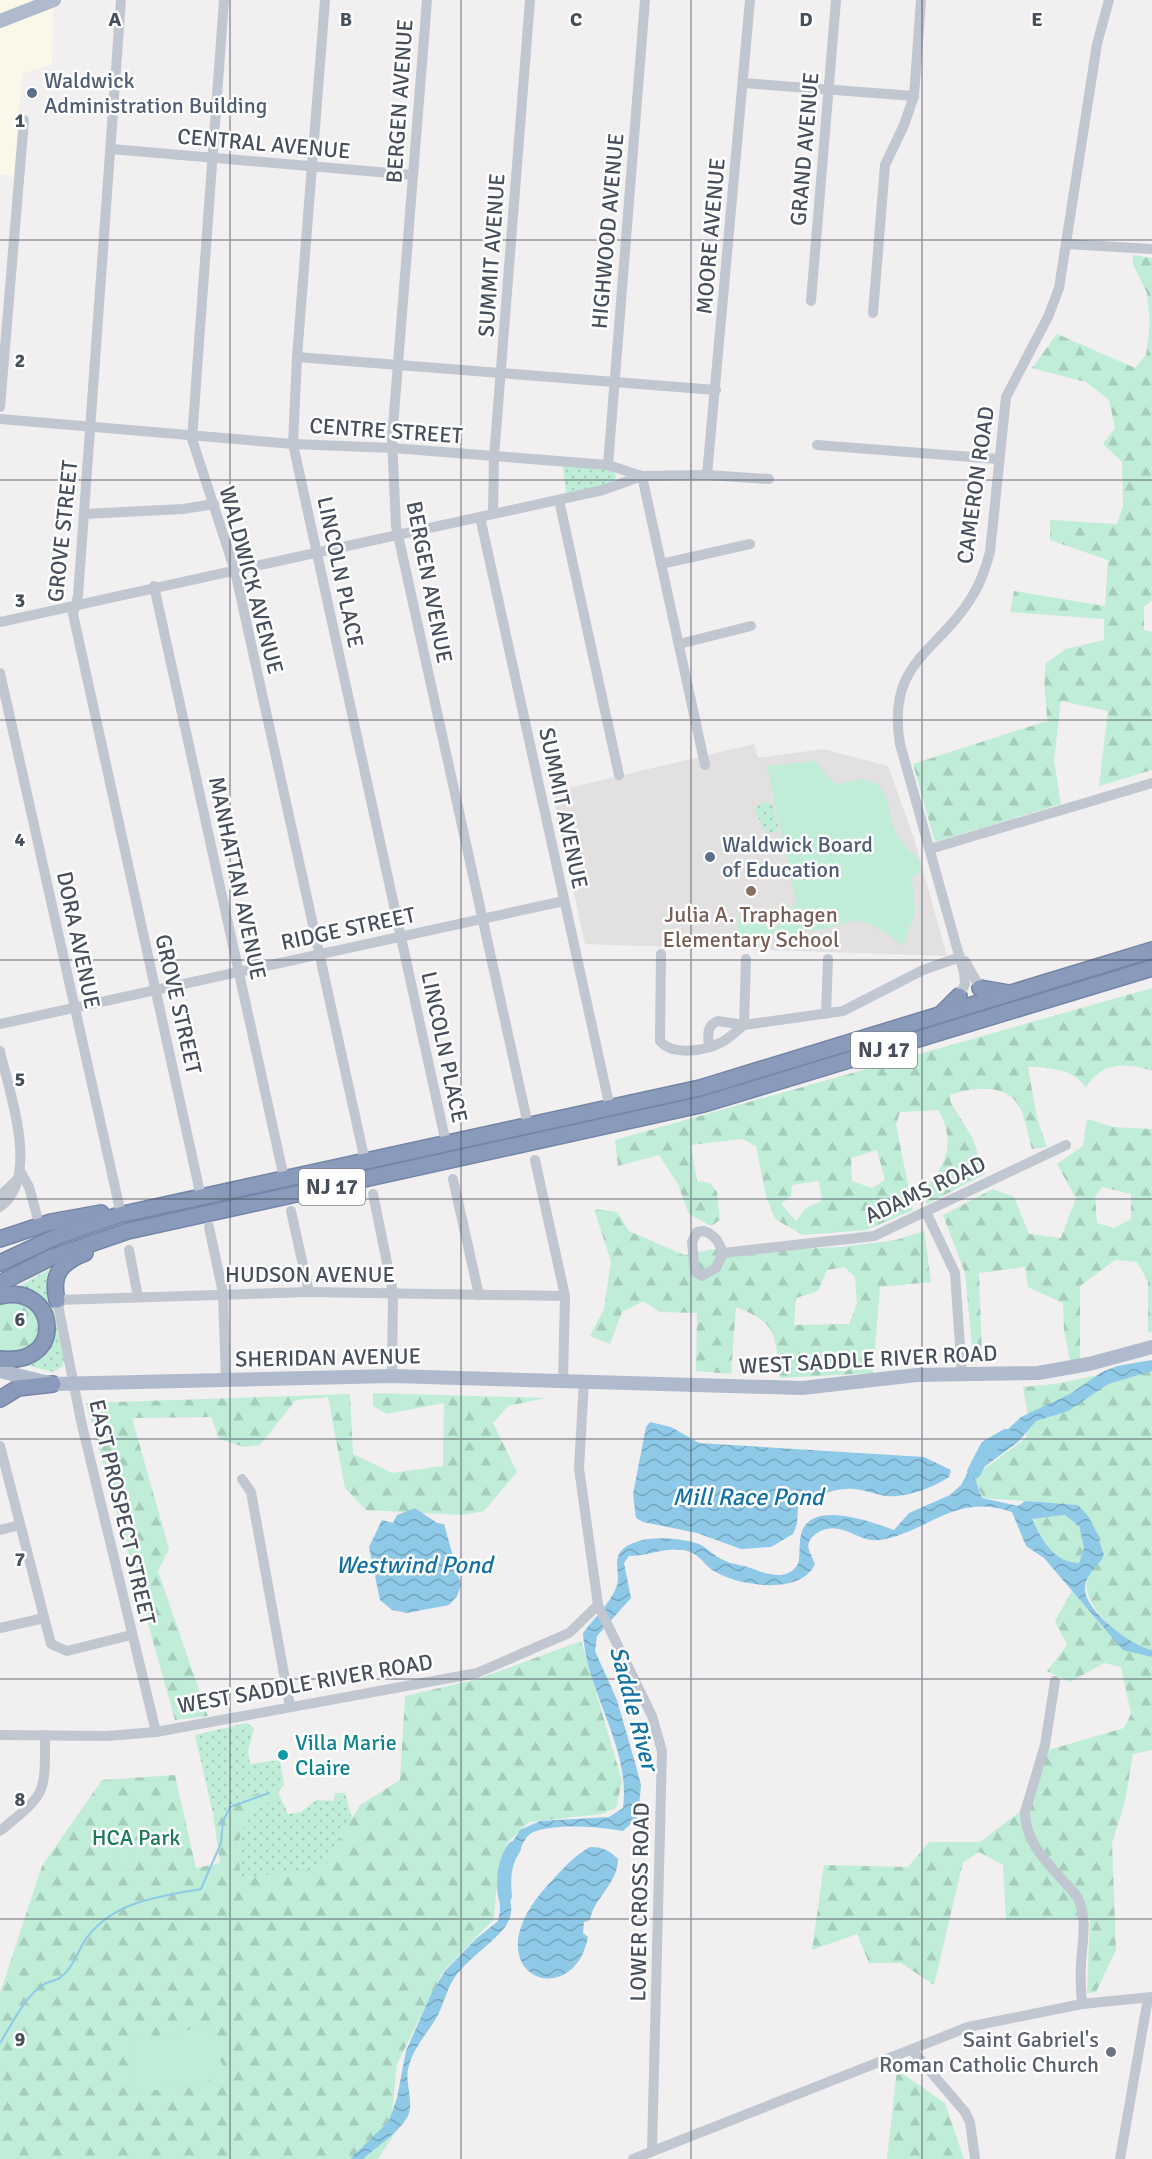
<svg xmlns="http://www.w3.org/2000/svg" width="1152" height="2159" font-family="Signika,sans-serif">
  <style>
    .commercial { fill: #fbf8e9 }
    .education { fill: #e2e0e1 }
    .green { fill: url(#green-dots) }
    .forest { fill: url(#forest-firs); fill-rule: evenodd }
    .pitch { fill: #bfedd7 }
    .water { fill: url(#water-waves); fill-rule: evenodd }
    .lines { fill: none; stroke-linecap: round; stroke-linejoin: round }
    .stream { stroke: #8ec9e8; stroke-width: 2 }
    .river { stroke: #8ec9e8; stroke-width: 14 }
    .highway-casing { stroke: #7485a7; stroke-width: 18 }
    .minor { stroke: #c0c7d0; stroke-width: 10 }
    .major { stroke: #b0bacd; stroke-width: 14 }
    .highway { stroke: #899abb; stroke-width: 15 }
    .grid { fill: none; stroke: #484f5c; stroke-width: 1.5; stroke-opacity: 0.55 }
    .service-dot { fill: #5c6f8a; stroke: #fff; stroke-width: 2 }
    .education-dot { fill: #8d6e63; stroke: #fff; stroke-width: 2 }
    .culture-dot { fill: #0f9aa8; stroke: #fff; stroke-width: 2 }
    .worship-dot { fill: #6b7280; stroke: #fff; stroke-width: 2 }
    .labels { text-anchor: middle; stroke-width: 5; stroke-linejoin: round; paint-order: stroke }
    .shield { fill: #fff; stroke: #7f848d; stroke-width: 1.5 }
    .shield-label { font-size: 21px; font-weight: bold; fill: #484f5c }
    .service-label { font-size: 22px; fill: #4e5e75; stroke: #fff; text-anchor: start }
    .street-label { font-size: 22px; fill: #484f5c; stroke: #fff }
    .education-label { font-size: 22px; fill: #785e54; stroke: #fff }
    .culture-label { font-size: 22px; fill: #0d838f; stroke: #fff; text-anchor: start }
    .park-label { font-size: 22px; fill: #1b7a58; stroke: #fff }
    .worship-label { font-size: 22px; fill: #5b616d; stroke: #fff; text-anchor: end }
    .water-label { font-size: 24px; font-style: italic; fill: #1371a4; stroke: #fff }
    .grid-label { font-size: 20px; text-anchor: middle; font-weight: bold; fill: #484f5c; stroke: #fff; stroke-width: 5; stroke-linejoin: round; paint-order: stroke }
  </style>
  <defs>
    <pattern id="green-dots" width="8" height="8" patternUnits="userSpaceOnUse" patternTransform="scale(1.5)"><rect width="8" height="8" fill="#bfedd7"/><path d="M2 2h.1M6 6h.1" fill="none" stroke="#a6cdbb" stroke-width="1.8" stroke-linecap="round"/></pattern>
    <pattern id="forest-firs" width="22" height="20" patternUnits="userSpaceOnUse" patternTransform="scale(1.5)"><rect width="22" height="20" fill="#bfedd7"/><path d="M5 1l3.5 6h-7zM16 11l3.5 6h-7z" fill="#a6cdbb"/></pattern>
    <pattern id="water-waves" width="16" height="10" patternUnits="userSpaceOnUse" patternTransform="scale(1.5)"><rect width="16" height="10" fill="#8ec9e8"/><path d="M0 5q4-4 8 0t8 0" fill="none" stroke="#76a6bf"/></pattern>
  </defs>
  <rect width="100%" height="100%" fill="#f1efef"/>
  <polygon class="commercial" points="0,0 58,0 53,14 52,64 22,74 14,176 0,174"/>
  <polygon class="education" points="754,744 758,758 823,749 888,766 914,838 947,956 585,944 552,792"/>
  <g class="green">
    <polygon points="563,465 614,470 616,478 610,484 566,493"/>
    <polygon points="763,802 773,805 779,831 766,833 754,809"/>
    <polygon points="57,1265 50,1291 64,1361 62,1367 53,1372 22,1364 16,1288"/>
    <path d="M 246,1723 L 254,1728 L 248,1751 L 250,1764 L 280,1760 L 284,1785 L 278,1792 L 288,1814 L 301,1812 L 316,1800 L 334,1801 L 335,1793 L 345,1793 L 352,1819 L 324,1868 L 242,1879 C 233,1844 239,1813 275,1799 L 231,1804 L 225,1811 L 213,1814 L 195,1735 Z"/>
  </g>
  <g class="forest">
    <path d="M 1133,255 L 1152,258 L 1152,600 L 1144,607 L 1144,630 L 1152,632 L 1152,770 L 1099,786 L 1108,711 L 1061,701 L 1054,760 L 1061,804 L 935,842 L 913,764 L 1047,721 C 1047,699 1042,685 1046,663 L 1066,649 L 1104,640 L 1104,619 L 1010,612 L 1014,591 L 1105,606 L 1108,560 L 1050,540 L 1050,520 L 1117,524 L 1123,506 L 1122,462 L 1103,444 L 1115,428 L 1109,400 L 1086,382 L 1032,368 L 1057,334 L 1135,368 L 1146,355 L 1150,324 L 1147,293 L 1133,264 Z"/>
    <path d="M 1152,988 L 1152,1071 C 1127,1062 1100,1062 1086,1088 C 1075,1069 1049,1067 1028,1067 L 1037,1118 L 1047,1147 L 1032,1149 C 1028,1136 1025,1114 1017,1103 C 1003,1083 970,1088 950,1095 L 951,1103 L 972,1137 L 985,1174 L 927,1204 L 923,1191 C 946,1167 957,1141 938,1110 L 900,1112 L 896,1125 L 913,1210 L 866,1230 L 803,1235 L 775,1219 L 766,1196 L 756,1146 L 742,1139 L 691,1145 L 697,1181 L 710,1183 L 717,1192 L 720,1220 L 711,1226 L 689,1214 L 678,1184 L 659,1155 L 618,1166 L 615,1140 ZM 877,1150 L 885,1180 L 872,1188 L 852,1181 L 851,1158 ZM 819,1181 L 822,1201 L 806,1208 L 796,1221 L 781,1204 L 791,1196 L 792,1185 Z"/>
    <path d="M 1087,1119 L 1113,1127 L 1152,1129 L 1152,1332 L 1148,1333 L 1148,1281 L 1137,1262 L 1115,1260 L 1080,1286 L 1080,1359 L 1070,1361 L 1064,1331 L 1063,1303 L 1028,1287 L 1025,1267 L 979,1273 L 982,1355 L 973,1356 L 965,1273 L 943,1215 L 993,1189 L 1014,1197 L 1029,1234 L 1061,1238 L 1076,1198 L 1057,1164 L 1083,1146 ZM 1102,1187 L 1131,1194 L 1131,1219 L 1114,1228 L 1097,1223 L 1095,1197 Z"/>
    <path d="M 594,1209 L 617,1212 L 629,1231 L 684,1255 L 715,1249 L 751,1251 L 841,1247 L 896,1240 L 924,1231 L 931,1282 L 880,1287 L 873,1373 L 780,1378 C 774,1335 780,1324 736,1307 L 731,1374 L 696,1371 L 697,1313 L 660,1312 L 643,1301 L 622,1312 L 610,1344 L 590,1336 L 604,1309 L 611,1261 ZM 844,1267 L 855,1277 L 857,1304 L 849,1324 L 794,1325 L 796,1298 L 818,1291 L 827,1270 Z"/>
    <polygon points="8,1300 29,1303 40,1317 37,1349 0,1356 0,1303"/>
    <path d="M 1152,1364 L 1152,1750 L 1133,1754 L 1125,1801 L 1112,1843 L 1116,1950 L 1096,1992 L 1087,1993 L 1090,1919 L 1006,1920 L 1003,1865 L 979,1852 L 963,1862 L 934,1985 L 901,1963 L 869,1963 L 857,1934 L 812,1950 L 824,1865 L 908,1867 L 929,1842 L 980,1842 L 1033,1802 L 1038,1753 L 1124,1728 L 1131,1714 L 1121,1667 L 1104,1663 L 1070,1682 L 1047,1671 L 1067,1645 L 1055,1621 L 1073,1589 L 1118,1642 L 1127,1641 C 1106,1623 1064,1586 1101,1562 L 1077,1505 L 983,1498 L 975,1480 L 980,1472 L 1026,1438 L 1028,1417 L 1023,1387 L 1055,1384 Z"/>
    <polygon points="373,1393 546,1398 508,1406 493,1423 517,1472 484,1511 463,1515 366,1510 345,1488 328,1397 296,1400 260,1445 244,1447 219,1439 211,1417 132,1418 169,1549 158,1571 208,1716 175,1720 86,1403 350,1394 353,1454 392,1473 443,1466 444,1403 387,1414 373,1406"/>
    <path d="M 1065,1515 L 1079,1526 L 1084,1548 L 1079,1563 C 1053,1562 1041,1540 1032,1519 Z"/>
    <path d="M 581,1641 L 622,1781 L 616,1808 L 601,1814 L 529,1822 L 507,1843 L 496,1892 L 494,1919 L 442,1973 L 397,2064 L 391,2122 L 401,2124 L 378,2159 L 0,2159 L 0,1993 L 42,1866 L 102,1780 L 175,1775 L 196,1868 L 220,1863 L 213,1814 L 225,1811 C 237,1797 255,1794 273,1790 L 276,1794 L 275,1799 C 239,1813 233,1844 242,1878 L 324,1868 L 360,1805 L 400,1780 L 405,1696 L 478,1679 Z"/>
    <polygon points="897,2070 945,2103 964,2159 887,2159"/>
  </g>
  <g class="pitch">
    <path d="M 815,761 L 835,784 C 844,783 859,778 867,780 C 891,785 887,813 895,830 C 900,842 909,851 919,859 L 920,873 L 912,878 L 915,912 L 903,946 C 893,937 869,919 855,921 C 838,924 822,932 804,930 L 791,942 L 779,943 L 777,919 L 787,914 L 796,903 L 767,766 Z"/>
    <polygon points="737,918 775,919 774,936 737,936"/>
    <polygon points="133,1840 136,1869 117,1871 115,1842"/>
    <polygon points="209,2026 229,2085 214,2079 136,2094 129,2041"/>
  </g>
  <g class="water">
    <path d="M 1152,1360 L 1152,1371 L 1108,1384 L 1068,1411 L 1036,1421 L 1018,1442 L 980,1470 L 975,1479 L 982,1498 L 1018,1506 L 1025,1501 L 1078,1505 L 1088,1516 L 1095,1529 L 1104,1555 C 1098,1568 1087,1572 1085,1587 C 1083,1610 1132,1646 1152,1650 L 1152,1657 L 1123,1650 L 1044,1558 L 1026,1546 L 1012,1512 C 954,1492 928,1533 879,1540 C 857,1543 841,1518 817,1533 C 802,1544 810,1551 815,1564 C 801,1596 738,1586 714,1571 C 703,1564 699,1553 684,1550 C 666,1547 647,1556 629,1556 L 624,1563 L 631,1598 L 597,1636 L 595,1651 L 617,1700 L 636,1766 L 641,1785 L 638,1817 L 623,1831 C 603,1827 548,1822 530,1834 C 522,1840 521,1851 516,1858 C 513,1861 508,1863 505,1867 C 501,1884 517,1901 509,1920 C 500,1940 467,1957 453,1980 C 447,1990 444,2002 439,2013 C 429,2032 413,2047 408,2069 C 405,2085 415,2104 407,2118 C 397,2134 376,2147 363,2159 L 350,2159 L 389,2121 L 397,2098 L 406,2051 L 432,1992 L 445,1971 L 477,1938 L 498,1921 L 500,1911 L 498,1874 L 502,1858 L 520,1830 L 540,1821 L 609,1817 L 623,1808 C 631,1746 586,1693 583,1633 C 594,1618 609,1605 616,1588 C 622,1575 611,1560 623,1549 C 640,1534 679,1537 699,1544 C 706,1547 711,1553 718,1557 C 728,1564 737,1564 748,1567 C 764,1573 786,1583 798,1564 C 801,1554 798,1542 802,1531 C 814,1500 872,1522 894,1530 L 909,1513 L 950,1495 L 961,1485 L 974,1461 L 1021,1417 L 1070,1394 L 1102,1372 L 1117,1366 ZM 1065,1515 L 1079,1526 L 1084,1548 L 1079,1563 C 1053,1562 1042,1540 1032,1519 Z"/>
    <path d="M 650,1422 L 671,1427 L 699,1443 L 924,1457 L 951,1470 L 949,1477 C 933,1488 905,1498 886,1496 C 875,1494 865,1490 854,1489 C 835,1487 812,1497 798,1508 L 797,1524 L 793,1534 L 771,1547 L 741,1549 L 697,1533 L 643,1522 L 636,1518 L 633,1494 L 646,1427 Z"/>
    <polygon points="415,1508 437,1523 444,1524 461,1585 457,1596 449,1605 407,1613 392,1610 380,1600 369,1547 382,1520 393,1523 397,1515"/>
    <path d="M 590,1847 C 602,1847 609,1850 618,1859 C 618,1884 594,1897 590,1920 L 584,1922 L 583,1933 L 588,1937 C 573,2015 469,1974 546,1887 C 560,1872 572,1857 590,1847 Z"/>
  </g>
  <g class="lines">
    <path class="stream" d="M 0,2043 C 13,2023 24,1997 44,1984 C 49,1981 57,1981 61,1977 C 75,1966 78,1948 89,1935 C 116,1901 161,1896 201,1889 L 221,1843 L 223,1821 L 230,1807 L 269,1793"/>
    <g class="river">
      <polyline points="974,1472 987,1447 1006,1436"/>
      <path d="M 505,1896 C 503,1880 504,1862 514,1848"/>
    </g>
    <defs>
      <g id="highway">
        <polyline points="980,988 1009,993"/>
        <polyline points="940,1015 959,996"/>
        <polyline points="0,1239 51,1222 101,1213"/>
        <polyline points="0,1263 58,1236 119,1215 700,1088 1152,950"/>
        <polyline points="0,1283 52,1257 128,1231 704,1104 1152,968"/>
        <path d="M 0,1296 C 57,1282 68,1367 0,1359"/>
        <path d="M 57,1300 C 51,1275 61,1262 85,1253"/>
        <polyline points="0,1399 18,1388 53,1384"/>
      </g>
    </defs>
    <use href="#highway" class="highway-casing"/>
    <g class="minor">
      <polyline points="121,0 78,596 73,614 201,1197"/>
      <polyline points="224,0 192,439 235,571 365,1161"/>
      <polyline points="325,0 297,357 293,444 446,1143"/>
      <polyline points="427,0 392,439 396,526 528,1125"/>
      <polyline points="743,83 914,96"/>
      <polyline points="111,149 413,175"/>
      <polyline points="1066,244 1152,249"/>
      <polyline points="811,301 836,0"/>
      <polyline points="873,313 885,165 904,125 914,96 921,0"/>
      <polyline points="297,357 716,390"/>
      <polyline points="0,407 24,120"/>
      <polyline points="0,419 293,444 392,448 608,465 642,476 707,475 769,479"/>
      <polyline points="817,445 998,459"/>
      <polyline points="608,465 645,0"/>
      <polyline points="707,475 750,0"/>
      <polyline points="559,500 619,775"/>
      <polyline points="84,514 183,509 214,504"/>
      <polyline points="493,514 494,457 530,0"/>
      <polyline points="480,517 610,1108"/>
      <polyline points="661,564 750,544"/>
      <polyline points="154,586 284,1178"/>
      <polyline points="0,622 603,490 642,476 705,765"/>
      <polyline points="679,644 751,626"/>
      <polyline points="0,673 121,1214"/>
      <polyline points="930,849 1152,783"/>
      <path d="M 661,954 L 660,1041 C 672,1056 704,1051 720,1043 C 729,1039 736,1031 744,1025 L 746,959"/>
      <polyline points="965,961 980,988"/>
      <path d="M 959,996 L 965,984 L 964,973 L 900,744 C 886,660 939,653 973,595 C 981,582 986,567 990,552 L 1006,397 L 1048,317 L 1059,288 L 1097,44 L 1109,0"/>
      <polyline points="826,1014 828,959"/>
      <polyline points="0,1024 564,901"/>
      <path d="M 709,1046 C 708,1036 706,1025 718,1021 L 744,1025 L 843,1011 L 923,970 L 960,957"/>
      <path d="M 0,1051 C 9,1092 41,1178 0,1207"/>
      <polyline points="535,1160 565,1296 563,1380"/>
      <polyline points="20,1171 29,1187 37,1216"/>
      <polyline points="453,1179 479,1295"/>
      <polyline points="373,1194 393,1292 392,1376"/>
      <polyline points="0,1196 18,1179"/>
      <polyline points="291,1211 309,1292"/>
      <polyline points="926,1212 955,1273 962,1375"/>
      <polyline points="209,1227 223,1293 226,1380"/>
      <path d="M 704,1231 C 715,1235 719,1242 723,1253 L 716,1268 L 702,1276 L 695,1272 L 692,1242 L 697,1232 Z"/>
      <polyline points="129,1250 138,1297"/>
      <polyline points="723,1253 874,1236 1066,1145"/>
      <polyline points="584,1381 579,1468 598,1605 652,1716 662,1751 652,2151"/>
      <polyline points="0,1446 51,1644 67,1651 131,1635"/>
      <polyline points="242,1479 251,1492 290,1707"/>
      <polyline points="0,1530 20,1525"/>
      <polyline points="0,1628 44,1618"/>
      <path d="M 1055,1681 L 1045,1745 L 1025,1812 C 1025,1848 1058,1872 1078,1898 C 1088,1922 1082,1941 1081,1965 C 1080,1978 1081,1992 1082,2004"/>
      <polyline points="156,1732 81,1421 57,1300 309,1292 565,1296"/>
      <polyline points="0,1735 107,1736 156,1732 477,1673 569,1633 598,1605"/>
      <path d="M 0,1831 C 47,1792 45,1796 45,1735"/>
      <polyline points="912,2050 965,2112 970,2122 975,2159"/>
      <polyline points="633,2159 968,2027 1082,2004 1152,1997"/>
      <polyline points="1120,2159 1148,1998"/>
    </g>
    <g class="major">
      <polyline points="0,21 54,0"/>
      <polyline points="0,1371 53,1384 392,1376 802,1388 917,1375 1038,1373 1089,1364 1152,1347"/>
    </g>
    <use href="#highway" class="highway"/>
  </g>
  <path class="grid" d="M 230,0 L 230,2159M 461,0 L 461,2159M 691,0 L 691,2159M 922,0 L 922,2159M 0,240 L 1152,240M 0,480 L 1152,480M 0,720 L 1152,720M 0,960 L 1152,960M 0,1199 L 1152,1199M 0,1439 L 1152,1439M 0,1679 L 1152,1679M 0,1919 L 1152,1919"/>
  <g class="service-dot">
    <circle cx="32" cy="93" r="6"/>
    <circle cx="710" cy="857" r="6"/>
  </g>
  <circle class="education-dot" cx="751" cy="891" r="6"/>
  <circle class="culture-dot" cx="283" cy="1755" r="6"/>
  <circle class="worship-dot" cx="1111" cy="2052" r="6"/>
  <g class="labels">
    <g class="shield">
      <rect x="851" y="1032" width="66" height="36" rx="4.5"/>
      <rect x="299" y="1169" width="66" height="36" rx="4.5"/>
    </g>
    <g class="shield-label">
      <text x="884" y="1057">NJ 17</text>
      <text x="332" y="1194">NJ 17</text>
    </g>
    <g class="service-label">
      <text x="44" y="88">Waldwick<tspan x="44" dy="25">Administration Building</tspan></text>
      <text x="722" y="852">Waldwick Board<tspan x="722" dy="25">of Education</tspan></text>
    </g>
    <g class="street-label">
      <text transform="translate(399 101) rotate(-86)" y="8">BERGEN AVENUE</text>
      <text transform="translate(264 143) rotate(5)" y="8">CENTRAL AVENUE</text>
      <text transform="translate(804 149) rotate(-85)" y="8">GRAND AVENUE</text>
      <text transform="translate(607 231) rotate(-85)" y="8">HIGHWOOD AVENUE</text>
      <text transform="translate(710 236) rotate(-85)" y="8">MOORE AVENUE</text>
      <text transform="translate(491 255) rotate(-86)" y="8">SUMMIT AVENUE</text>
      <text transform="translate(386 430) rotate(4)" y="8">CENTRE STREET</text>
      <text transform="translate(975 485) rotate(-82)" y="8">CAMERON ROAD</text>
      <text transform="translate(62 531) rotate(-84)" y="8">GROVE STREET</text>
      <text transform="translate(341 572) rotate(78)" y="8">LINCOLN PLACE</text>
      <text transform="translate(252 580) rotate(75)" y="8">WALDWICK AVENUE</text>
      <text transform="translate(430 582) rotate(79)" y="8">BERGEN AVENUE</text>
      <text transform="translate(564 808) rotate(78)" y="8">SUMMIT AVENUE</text>
      <text transform="translate(238 878) rotate(78)" y="8">MANHATTAN AVENUE</text>
      <text transform="translate(348 928) rotate(-12)" y="8">RIDGE STREET</text>
      <text transform="translate(79 940) rotate(78)" y="8">DORA AVENUE</text>
      <text transform="translate(179 1004) rotate(77)" y="8">GROVE STREET</text>
      <text transform="translate(445 1047) rotate(78)" y="8">LINCOLN PLACE</text>
      <text transform="translate(925 1189) rotate(-25)" y="8">ADAMS ROAD</text>
      <text x="310" y="1282">HUDSON AVENUE</text>
      <text transform="translate(328 1357) rotate(-1)" y="8">SHERIDAN AVENUE</text>
      <text transform="translate(868 1359) rotate(-3)" y="8">WEST SADDLE RIVER ROAD</text>
      <text transform="translate(123 1512) rotate(77)" y="8">EAST PROSPECT STREET</text>
      <text transform="translate(305 1683) rotate(-10)" y="8">WEST SADDLE RIVER ROAD</text>
      <text transform="translate(639 1902) rotate(-89)" y="8">LOWER CROSS ROAD</text>
    </g>
    <g class="education-label">
      <text x="751" y="922">Julia A. Traphagen<tspan x="751" dy="25">Elementary School</tspan></text>
    </g>
    <g class="culture-label">
      <text x="295" y="1750">Villa Marie<tspan x="295" dy="25">Claire</tspan></text>
    </g>
    <g class="park-label">
      <text x="136" y="1845">HCA Park</text>
    </g>
    <g class="worship-label">
      <text x="1099" y="2047">Saint Gabriel's<tspan x="1099" dy="25">Roman Catholic Church</tspan></text>
    </g>
    <g class="water-label">
      <text x="748" y="1505">Mill Race Pond</text>
      <text x="414" y="1573">Westwind Pond</text>
      <text transform="translate(634 1708) rotate(75)" y="8">Saddle River</text>
    </g>
  </g>
  <g class="grid-label">
    <text x="115" y="26">A</text>
    <text x="346" y="26">B</text>
    <text x="576" y="26">C</text>
    <text x="806" y="26">D</text>
    <text x="1037" y="26">E</text>
    <text x="20" y="127">1</text>
    <text x="20" y="367">2</text>
    <text x="20" y="607">3</text>
    <text x="20" y="846">4</text>
    <text x="20" y="1086">5</text>
    <text x="20" y="1326">6</text>
    <text x="20" y="1566">7</text>
    <text x="20" y="1806">8</text>
    <text x="20" y="2046">9</text>
  </g>
</svg>
